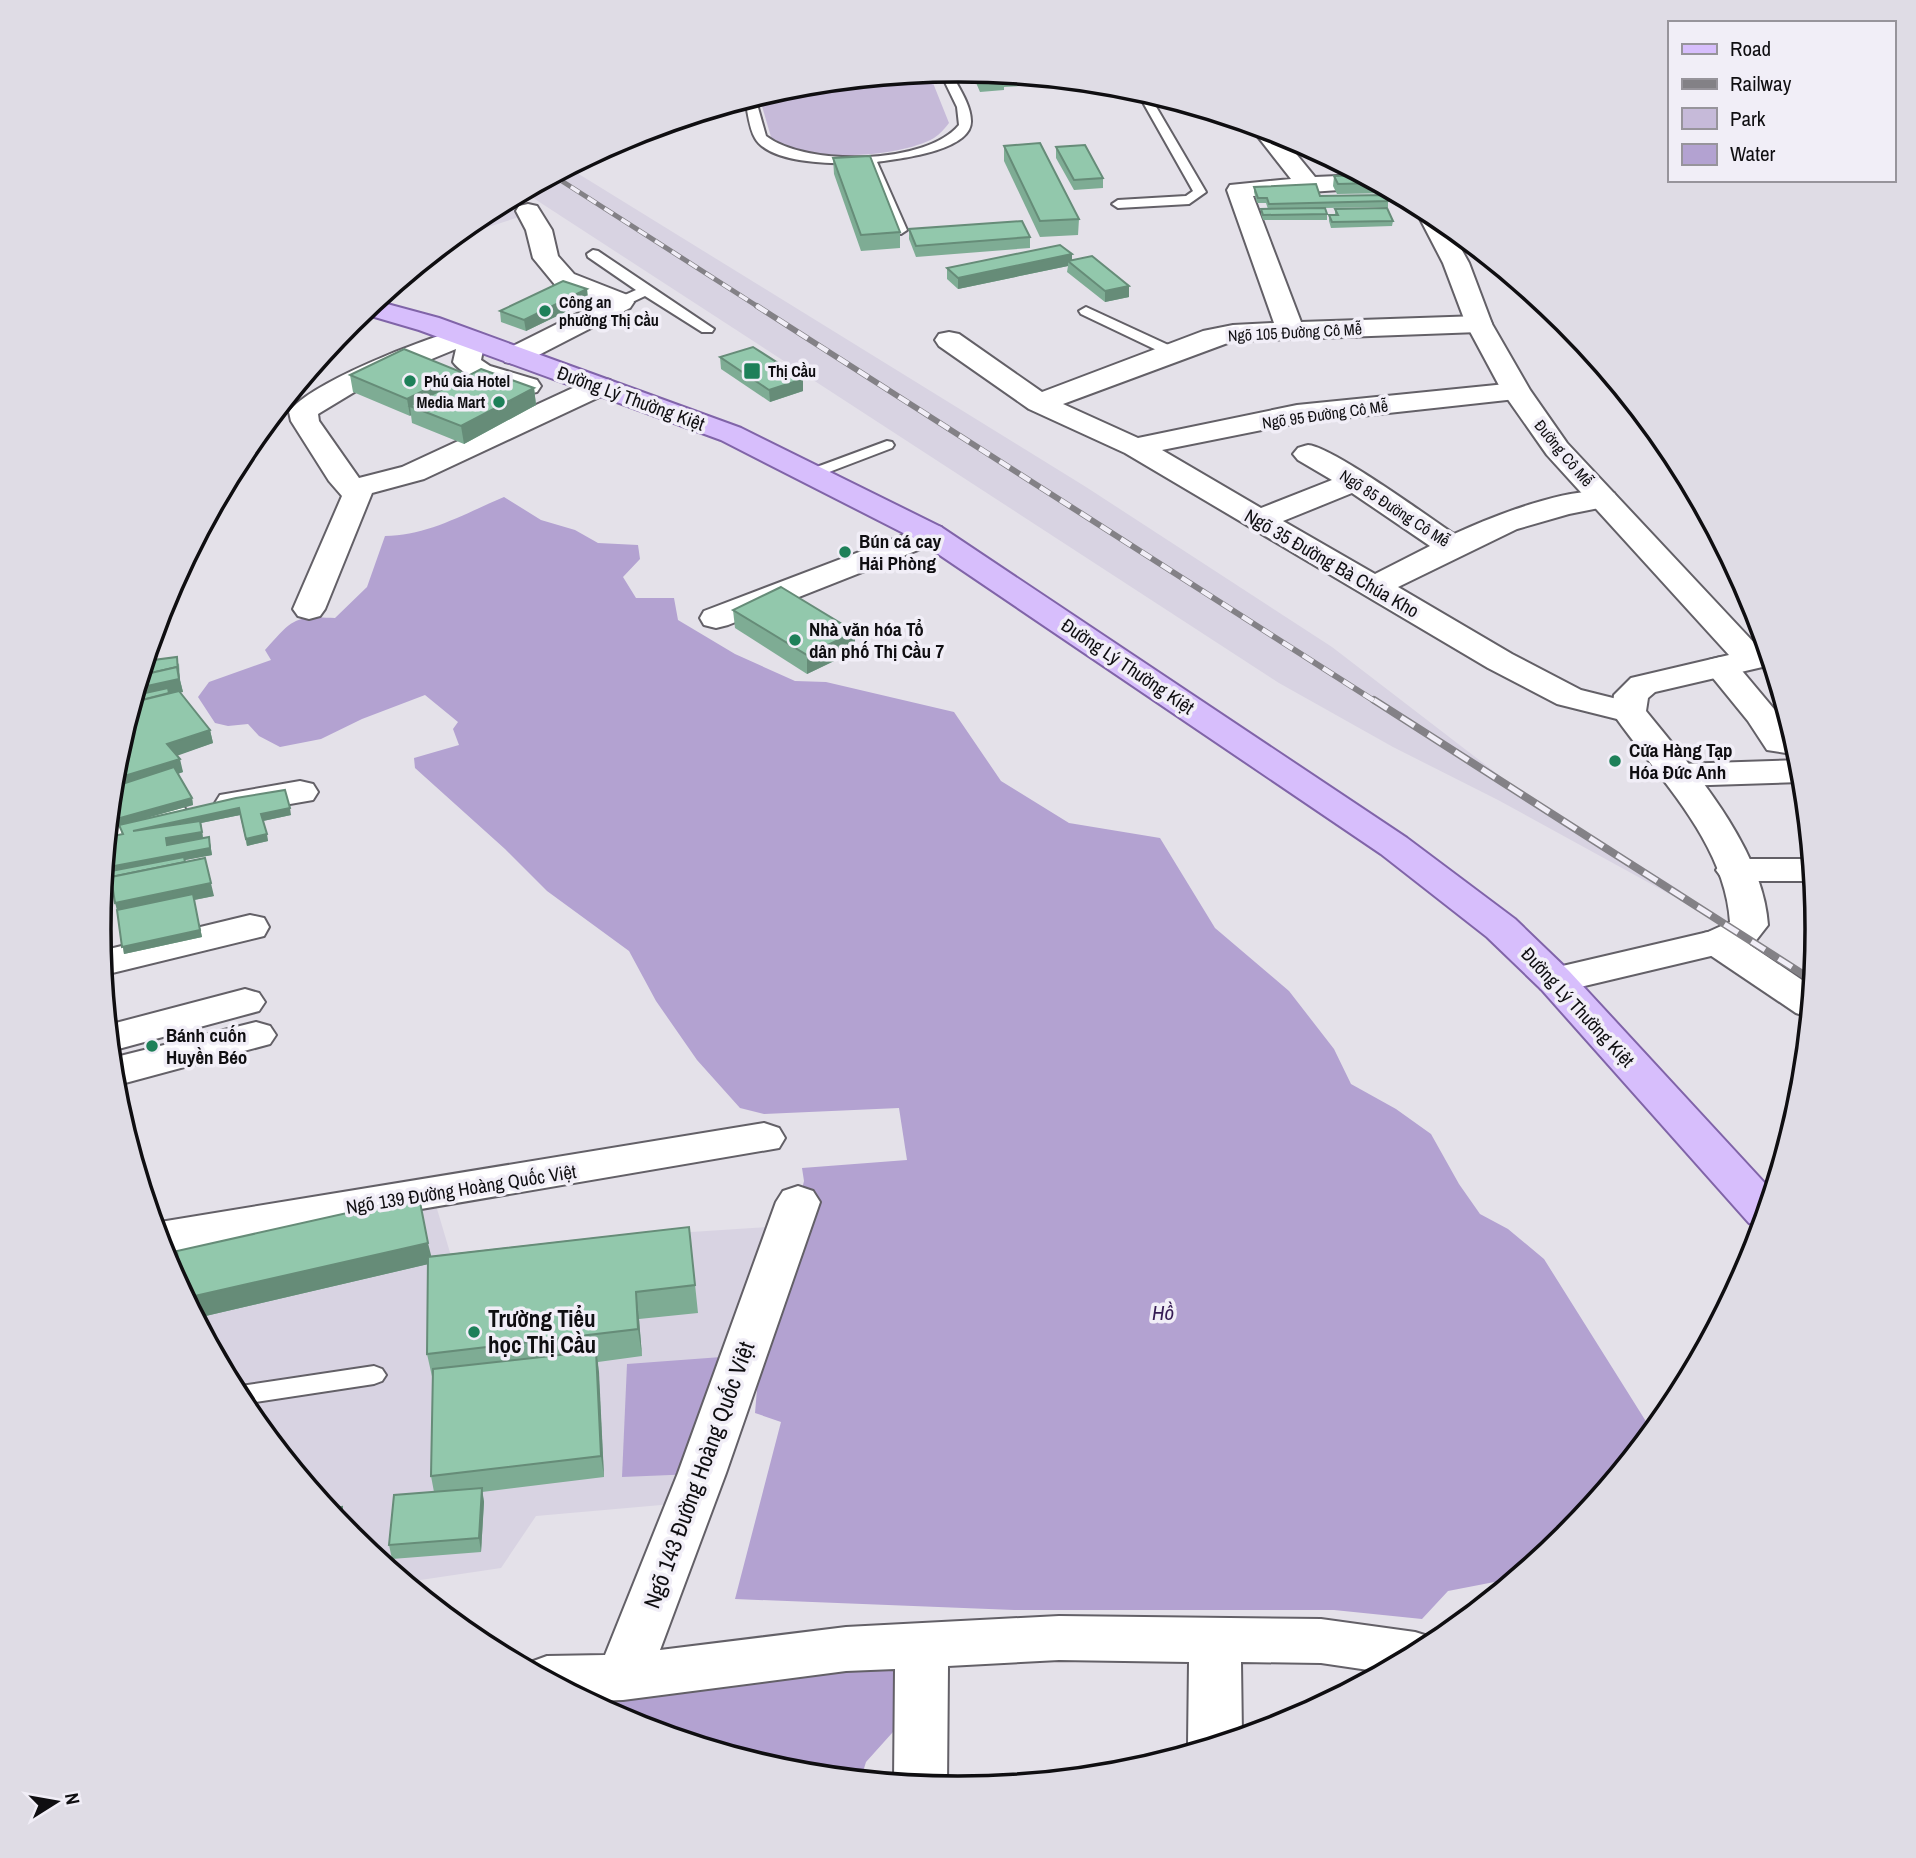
<svg xmlns="http://www.w3.org/2000/svg" width="1916" height="1858" font-family="'Archivo Narrow',sans-serif">
  <style>
    .built { fill: #d8d3e2 }
    .green { fill: #c6bad9 }
    .water { fill: #b3a2d1 }
    .lines { fill: none; stroke-linecap: round; stroke-linejoin: round }
    .service-casing { stroke: #636067; stroke-width: 4 }
    .minor-casing { stroke: #636067; stroke-width: 4 }
    .tertiary-casing { stroke: #636067; stroke-width: 4 }
    .primary-casing { stroke: #8064a8; stroke-width: 4 }
    .service { fill: #fff; fill-rule: evenodd }
    .minor { fill: #fff; fill-rule: evenodd }
    .tertiary { fill: #fff; fill-rule: evenodd }
    .primary { fill: #d7befc; fill-rule: evenodd }
    .rail-far2-casing { stroke: #838186; stroke-width: 5 }
    .rail-far1-casing { stroke: #838186; stroke-width: 6 }
    .rail-casing { stroke: #838186; stroke-width: 8 }
    .rail-far2 { stroke: #f1eef7; stroke-width: 3.5; stroke-dasharray: 10; stroke-linecap: butt }
    .rail-far1 { stroke: #f1eef7; stroke-width: 4.5; stroke-dasharray: 12; stroke-linecap: butt }
    .rail { stroke: #f1eef7; stroke-width: 5; stroke-dasharray: 16; stroke-linecap: butt }
    .wall { fill: #7eac94 }
    .shaded-wall { fill: #668c78 }
    .building { fill: #92c8ac; stroke: #668c78; stroke-width: 2 }
    .poi-dot { fill: #1e8059; stroke: #f1eef7; stroke-width: 2.5 }
    .labels { text-anchor: middle; stroke-width: 7; stroke-linejoin: round; paint-order: stroke }
    .far-poi-label { font-size: 16px; font-weight: bold; fill: #0f0e11; stroke: #f1eef7; text-anchor: start }
    .far-street-label { font-size: 16px; fill: #0f0e11; stroke: #f1eef7 }
    .street-label { font-size: 19px; fill: #0f0e11; stroke: #f1eef7 }
    .poi-label { font-size: 19px; font-weight: bold; fill: #0f0e11; stroke: #f1eef7; text-anchor: start }
    .water-label { font-size: 21px; font-style: italic; fill: #361c54; stroke: #f1eef7 }
    .near-poi-label { font-size: 23px; font-weight: bold; fill: #0f0e11; stroke: #f1eef7; text-anchor: start }
    .near-street-label { font-size: 23px; fill: #0f0e11; stroke: #f1eef7 }
    .rim { fill: none; stroke: #0f0e11; stroke-width: 3.5 }
  </style>
  <rect width="100%" height="100%" fill="#e4e1e9"/>
  <g class="built">
    <polygon points="569,168 1086,487 1332,647 1513,786 1681,891 1673,896 1498,800 1393,747 1279,683 524,192"/>
    <polygon points="511,199 522,216 451,239 481,215"/>
    <polygon points="432,1192 451,1256 568,1240 782,1226 684,1503 536,1516 501,1568 407,1582 350,1536 244,1406 161,1246"/>
  </g>
  <path class="green" d="M 929,73 L 949,123 C 945,128 940,134 934,138 C 899,158 804,164 771,137 L 759,96 L 791,86 Z"/>
  <g class="water">
    <path d="M 504,497 L 541,520 L 575,530 L 598,543 L 638,545 L 640,559 L 623,577 L 636,598 L 674,598 L 678,620 L 735,654 L 795,681 L 826,682 L 954,712 L 1001,781 L 1069,823 L 1160,838 L 1215,928 L 1289,991 L 1334,1049 L 1351,1084 L 1396,1109 L 1431,1134 L 1459,1184 L 1480,1214 L 1508,1229 L 1544,1259 L 1652,1431 L 1593,1503 L 1588,1503 L 1587,1510 L 1565,1537 L 1515,1578 L 1448,1591 L 1422,1619 L 1334,1610 L 1014,1610 L 735,1599 L 781,1422 L 755,1413 L 759,1366 L 804,1181 L 802,1168 L 907,1160 L 899,1108 L 764,1114 L 740,1108 L 697,1060 L 656,1001 L 629,951 L 547,891 L 505,849 L 415,768 L 414,758 L 459,745 L 453,729 L 458,722 L 425,695 L 362,719 L 321,739 L 280,747 L 259,736 L 248,724 L 228,726 L 215,723 L 198,697 L 209,682 L 271,660 L 265,650 C 293,619 293,616 335,618 L 367,587 L 385,536 C 427,536 466,513 504,497 Z"/>
    <polygon points="735,1356 695,1474 622,1477 627,1364"/>
    <polygon points="904,1656 910,1713 866,1762 861,1778 790,1771 629,1722 601,1707 601,1695"/>
  </g>
  <g class="lines">
    <defs>
      <g id="service">
        <path d="M 950,71 C 957,85 971,104 971,121 C 972,151 898,159 877,162 L 907,230 L 901,234 L 895,230 L 866,163 C 840,164 770,165 755,138 C 749,128 748,112 745,100 L 755,97 L 766,136 C 807,167 926,165 959,125 L 957,107 L 940,72 Z"/>
        <polygon points="1136,90 1148,93 1206,192 1189,204 1118,208 1112,204 1118,200 1186,196 1193,191"/>
        <polygon points="593,250 598,251 714,329 712,332 702,332 645,296 626,305 616,305 616,299 636,290 588,257 587,254"/>
        <polygon points="1086,307 1177,349 1179,352 1177,355 1167,355 1081,314 1079,311"/>
        <polygon points="887,441 892,442 894,445 892,448 816,477 811,478 804,474 806,471"/>
        <polygon points="374,1366 382,1369 386,1375 382,1381 374,1384 242,1404 234,1387"/>
      </g>
      <g id="minor">
        <path d="M 1253,125 L 1279,133 L 1315,177 L 1361,175 L 1383,187 L 1253,196 L 1301,322 L 1479,316 L 1489,318 L 1492,324 L 1489,330 L 1479,332 L 1233,341 L 1063,404 L 1138,438 L 1297,405 L 1516,383 L 1526,385 L 1530,391 L 1526,397 L 1516,399 L 1297,423 L 1162,450 L 1261,508 L 1332,480 L 1298,460 L 1293,454 L 1298,448 C 1298,448 1307,445 1308,445 C 1331,446 1430,518 1454,534 C 1491,517 1575,483 1614,493 L 1618,499 L 1614,505 L 1569,514 L 1517,529 L 1398,587 L 1512,654 L 1581,690 L 1641,705 L 1646,712 L 1641,719 L 1629,722 L 1557,704 L 1488,668 L 1125,453 L 1029,409 L 939,346 L 935,340 L 939,334 L 949,332 L 959,334 L 1042,392 L 1203,331 L 1233,325 L 1274,323 L 1227,190 L 1230,185 L 1291,179 L 1255,133 L 1251,128 ZM 1352,493 L 1430,546 L 1375,574 L 1283,521 Z"/>
        <polygon points="528,204 537,206 552,230 558,256 574,274 630,296 634,302 630,308 525,362 515,364 505,362 501,356 505,350 599,303 556,286 533,258 526,230 516,211 519,206"/>
        <path d="M 462,329 L 481,334 L 485,340 L 481,360 L 490,366 L 537,380 L 541,386 L 537,392 C 516,397 466,380 453,362 L 456,349 L 361,388 L 318,414 L 319,421 L 359,478 L 402,467 L 590,380 L 600,378 L 610,380 L 614,386 L 610,392 L 424,479 L 372,493 L 325,609 L 320,616 L 309,619 L 298,616 L 293,609 L 342,496 L 329,481 L 291,421 L 289,412 C 309,383 425,338 462,329 Z"/>
        <polygon points="930,525 941,527 945,534 941,541 728,625 716,628 704,625 700,618 704,611"/>
        <polygon points="1721,657 1733,660 1774,709 1792,734 1798,755 1767,750 1748,721 1704,667 1709,660"/>
        <polygon points="1800,760 1801,782 1679,786 1666,783 1661,775 1666,767 1679,764"/>
        <polygon points="300,781 313,784 318,792 313,800 233,814 220,811 215,803 220,795"/>
        <polygon points="171,804 184,807 189,815 184,823 108,843 110,821"/>
        <polygon points="1735,859 1810,859 1812,881 1735,881 1722,878 1716,870 1722,862"/>
        <polygon points="250,915 264,918 269,927 264,936 104,975 101,951"/>
        <polygon points="1718,930 1732,933 1811,986 1808,1017 1796,1013 1704,951 1699,942 1704,933"/>
        <polygon points="245,989 259,993 265,1002 259,1011 111,1051 108,1025"/>
        <polygon points="256,1022 270,1026 276,1035 270,1044 114,1086 112,1058"/>
        <polygon points="764,1123 779,1128 785,1138 779,1148 163,1253 154,1223"/>
        <polygon points="798,1186 813,1191 820,1202 726,1473 660,1650 846,1627 1059,1616 1321,1619 1415,1632 1434,1638 1436,1643 1382,1672 1321,1663 1241,1662 1242,1736 1191,1752 1188,1744 1189,1662 1059,1660 948,1666 947,1787 894,1782 895,1669 846,1671 623,1700 588,1701 526,1667 528,1663 547,1656 605,1655 678,1473 776,1202 783,1191"/>
      </g>
      <path id="tertiary" d="M 1419,206 L 1448,225 L 1469,263 L 1492,324 L 1530,390 L 1567,443 L 1759,648 L 1766,647 L 1771,665 L 1655,692 L 1648,698 L 1646,711 C 1693,769 1763,848 1768,925 L 1754,943 L 1732,951 L 1555,993 L 1541,989 L 1535,980 L 1541,971 L 1708,932 L 1730,922 C 1725,841 1656,776 1612,712 L 1614,695 L 1631,678 L 1729,655 L 1547,455 L 1502,391 L 1466,324 L 1443,263 L 1416,211 Z"/>
      <polygon id="primary" points="376,301 439,318 741,428 941,527 1407,838 1515,919 1569,971 1772,1191 1761,1227 1749,1223 1541,989 1487,937 1381,854 919,541 721,440 419,330 361,313"/>
    </defs>
    <use href="#service" class="service-casing"/>
    <use href="#minor" class="minor-casing"/>
    <use href="#tertiary" class="tertiary-casing"/>
    <use href="#primary" class="primary-casing"/>
    <use href="#service" class="service"/>
    <use href="#minor" class="minor"/>
    <use href="#tertiary" class="tertiary"/>
    <use href="#primary" class="primary"/>
    <defs>
      <polyline id="rail-far2" points="554,176 760,308"/>
      <polyline id="rail-far1" points="757,306 1376,702"/>
      <polyline id="rail" points="1374,700 1812,980"/>
    </defs>
    <use href="#rail-far2" class="rail-far2-casing"/>
    <use href="#rail-far1" class="rail-far1-casing"/>
    <use href="#rail" class="rail-casing"/>
    <use href="#rail-far2" class="rail-far2"/>
    <use href="#rail-far1" class="rail-far1"/>
    <use href="#rail" class="rail"/>
  </g>
  <g class="wall">
    <polygon points="971,71 1056,80 1056,84 1004,87 1004,90 980,92"/>
    <polygon points="1004,146 1079,219 1078,235 1040,237 1004,161"/>
    <polygon points="1056,147 1103,178 1103,188 1074,190 1056,158"/>
    <polygon points="833,158 900,232 900,248 861,251 834,174"/>
    <polygon points="1361,175 1395,193 1337,194 1333,186 1334,176"/>
    <polygon points="1254,187 1320,196 1388,201 1388,207 1325,208 1327,214 1327,220 1263,220 1261,214 1261,209 1268,209 1266,203 1257,203 1254,192"/>
    <polygon points="1335,209 1393,221 1392,226 1331,228 1329,221 1329,215 1335,215"/>
    <polygon points="909,229 1030,237 1030,248 916,257 909,239"/>
    <polygon points="1072,260 1129,297 1105,302 1067,272 1068,266 958,289 947,279 947,268"/>
    <polygon points="587,289 588,301 526,331 501,322 500,311"/>
    <polygon points="720,357 803,379 803,391 770,402 721,369"/>
    <polygon points="461,372 462,379 534,388 536,405 464,444 412,423 411,415 410,416 353,392 350,375"/>
    <polygon points="733,610 855,651 807,674 735,628"/>
    <polygon points="179,663 180,680 183,692 180,692 210,730 213,743 177,755 183,772 178,774 192,798 193,805 142,819 236,798 291,815 263,821 268,841 247,846 240,815 201,823 203,838 209,837 212,855 185,860 185,862 214,896 194,900 202,937 124,954 108,856 106,856 108,837 122,835 120,826 115,827 110,817 113,787 116,786 113,784 116,761"/>
    <polygon points="689,1227 698,1313 639,1319 642,1356 598,1362 604,1477 482,1492 484,1502 481,1552 392,1559 389,1545 434,1492 431,1476 433,1381 427,1354 428,1264 197,1318 181,1289 431,1256"/>
  </g>
  <g class="shaded-wall">
    <polygon points="1072,254 1072,265 1068,261 1068,266 958,289 958,278"/>
    <polygon points="1129,286 1129,297 1105,302 1105,291"/>
    <polygon points="587,289 588,301 526,331 524,320"/>
    <polygon points="461,372 464,389 410,406 411,415 410,416 407,399"/>
    <polygon points="803,379 803,391 770,402 769,390"/>
    <polygon points="534,388 536,405 464,444 461,426"/>
    <polygon points="855,632 855,651 807,674 807,655"/>
    <polygon points="177,657 180,680 183,692 133,703 140,682"/>
    <polygon points="210,730 213,743 171,758 167,744"/>
    <polygon points="180,759 183,772 124,791 121,777"/>
    <polygon points="192,798 193,805 115,827 113,820"/>
    <polygon points="239,808 240,815 201,823 203,839 167,845 133,831"/>
    <polygon points="290,808 291,815 263,821 261,814"/>
    <polygon points="267,834 268,841 247,846 246,839"/>
    <polygon points="209,837 212,855 111,874 109,867"/>
    <polygon points="205,858 214,896 194,900 202,937 124,954 119,916 115,903"/>
    <polygon points="428,1243 433,1263 197,1318 186,1298"/>
    <polygon points="636,1292 639,1319 642,1356 638,1329"/>
    <polygon points="596,1351 599,1372 604,1477 601,1456"/>
    <polygon points="482,1488 484,1502 481,1552 479,1538"/>
    <polygon points="342,1507 347,1528 347,1532 342,1526"/>
  </g>
  <g class="building">
    <polygon points="978,72 1004,75 1004,76 980,77"/>
    <polygon points="1040,143 1079,219 1040,221 1004,146"/>
    <polygon points="1085,145 1103,178 1074,180 1056,147"/>
    <polygon points="870,156 900,232 861,235 833,158"/>
    <polygon points="1361,175 1376,183 1338,184 1334,176"/>
    <polygon points="1316,184 1320,196 1385,195 1388,201 1269,204 1267,198 1258,198 1254,187"/>
    <polygon points="1325,208 1327,214 1263,215 1261,209"/>
    <polygon points="1387,208 1393,221 1332,222 1329,215 1338,215 1335,209"/>
    <polygon points="1022,221 1030,237 916,246 909,229"/>
    <polygon points="1060,245 1072,254 958,278 947,268"/>
    <polygon points="1092,256 1129,286 1105,291 1068,261"/>
    <polygon points="563,281 587,289 524,320 500,311"/>
    <polygon points="753,347 803,379 769,390 720,357"/>
    <polygon points="404,349 461,372 407,399 350,375"/>
    <polygon points="481,369 534,388 461,426 410,406"/>
    <polygon points="781,587 855,632 807,655 733,610"/>
    <polygon points="177,657 178,673 177,667 142,675 146,661"/>
    <polygon points="177,667 179,679 138,688 142,675"/>
    <polygon points="168,688 169,693 134,702 136,695"/>
    <polygon points="179,691 210,730 167,744 180,759 121,777 114,774 116,761 134,702"/>
    <polygon points="174,767 192,798 113,820 110,815 113,787"/>
    <polygon points="285,790 290,808 261,814 267,834 246,839 239,808 133,831 200,821 202,832 166,838 167,845 209,837 210,848 109,867 107,849 108,837 123,834 119,825 236,798"/>
    <polygon points="184,857 185,862 111,877 111,871"/>
    <polygon points="205,858 211,883 115,903 111,877"/>
    <polygon points="193,894 200,930 122,947 117,910"/>
    <polygon points="419,1197 428,1243 186,1298 181,1289 177,1251"/>
    <polygon points="689,1227 695,1285 636,1292 638,1329 427,1354 428,1257"/>
    <polygon points="596,1351 601,1456 431,1476 433,1369"/>
    <polygon points="482,1488 479,1538 389,1545 394,1495"/>
    <polygon points="342,1507 342,1526 328,1509"/>
    <polygon points="547,1678 559,1678 558,1685"/>
  </g>
  <g class="poi-dot">
    <circle cx="545" cy="311" r="7"/>
    <rect x="743" y="362" width="18" height="18" rx="3.5"/>
    <circle cx="410" cy="381" r="7"/>
    <circle cx="499" cy="402" r="7"/>
    <circle cx="845" cy="552" r="7"/>
    <circle cx="795" cy="640" r="7"/>
    <circle cx="1615" cy="761" r="7"/>
    <circle cx="152" cy="1046" r="7"/>
    <circle cx="474" cy="1332" r="7"/>
  </g>
  <g class="labels">
    <g class="far-poi-label">
      <text x="559" y="308">Công an<tspan x="559" dy="18">phường Thị Cầu</tspan></text>
      <text x="768" y="377">Thị Cầu</text>
      <text x="424" y="387">Phú Gia Hotel</text>
      <text x="485" y="408" text-anchor="end">Media Mart</text>
    </g>
    <g class="far-street-label">
      <text transform="translate(1295 332) rotate(-3)" y="6">Ngõ 105 Đường Cô Mễ</text>
      <text transform="translate(1325 414) rotate(-8)" y="6">Ngõ 95 Đường Cô Mễ</text>
      <text transform="translate(1564 453) rotate(50)" y="6">Đường Cô Mễ</text>
      <text transform="translate(1395 508) rotate(33)" y="6">Ngõ 85 Đường Cô Mễ</text>
    </g>
    <g class="street-label">
      <text transform="translate(631 398) rotate(20)" y="7">Đường Lý Thường Kiệt</text>
      <text transform="translate(1332 563) rotate(30)" y="7">Ngõ 35 Đường Bà Chúa Kho</text>
      <text transform="translate(1128 666) rotate(34)" y="7">Đường Lý Thường Kiệt</text>
      <text transform="translate(1578 1007) rotate(47)" y="7">Đường Lý Thường Kiệt</text>
      <text transform="translate(461 1189) rotate(-9)" y="7">Ngõ 139 Đường Hoàng Quốc Việt</text>
    </g>
    <g class="poi-label">
      <text x="859" y="548">Bún cá cay<tspan x="859" dy="22">Hải Phòng</tspan></text>
      <text x="809" y="636">Nhà văn hóa Tổ<tspan x="809" dy="22">dân phố Thị Cầu 7</tspan></text>
      <text x="1629" y="757">Cửa Hàng Tạp<tspan x="1629" dy="22">Hóa Đức Anh</tspan></text>
      <text x="166" y="1042">Bánh cuốn<tspan x="166" dy="22">Huyền Béo</tspan></text>
    </g>
    <g class="water-label">
      <text x="1163" y="1320">Hồ</text>
    </g>
    <g class="near-poi-label">
      <text x="488" y="1327">Trường Tiểu<tspan x="488" dy="26">học Thị Cầu</tspan></text>
    </g>
    <g class="near-street-label">
      <text transform="translate(699 1475) rotate(-70)" y="8">Ngõ 143 Đường Hoàng Quốc Việt</text>
    </g>
  </g>
  <path d="M0 0H1916V1858H0ZM111 929a847 847 0 1 1 1694 0a847 847 0 1 1-1694 0Z" fill="#dfdce5" fill-rule="evenodd"/>
  <path class="rim" d="M111 929a847 847 0 1 1 1694 0a847 847 0 1 1-1694 0Z"/>
  <rect x="1668" y="21" width="228" height="161" fill="#f1eef7" stroke="#97949b" stroke-width="2"/>
  <rect x="1682" y="44" width="35" height="10" fill="#d7befc" stroke="#97949b" stroke-width="2"/>
  <text x="1730" y="56" font-size="21" fill="#0f0e11">Road</text>
  <rect x="1682" y="79" width="35" height="10" fill="#838186" stroke="#97949b" stroke-width="2"/>
  <text x="1730" y="91" font-size="21" fill="#0f0e11">Railway</text>
  <rect x="1682" y="108" width="35" height="21" fill="#c6bad9" stroke="#97949b" stroke-width="2"/>
  <text x="1730" y="126" font-size="21" fill="#0f0e11">Park</text>
  <rect x="1682" y="144" width="35" height="21" fill="#b3a2d1" stroke="#97949b" stroke-width="2"/>
  <text x="1730" y="161" font-size="21" fill="#0f0e11">Water</text>
  <g transform="translate(56 1802) rotate(79)" stroke="#f1eef7" stroke-width="5" paint-order="stroke">
  <path d="M0-5L12 26L0 18L-12 26Z" fill="#0f0e11"/>
  <text y="-10" font-size="19" font-weight="bold" text-anchor="middle" fill="#0f0e11">N</text>
  </g>
</svg>
